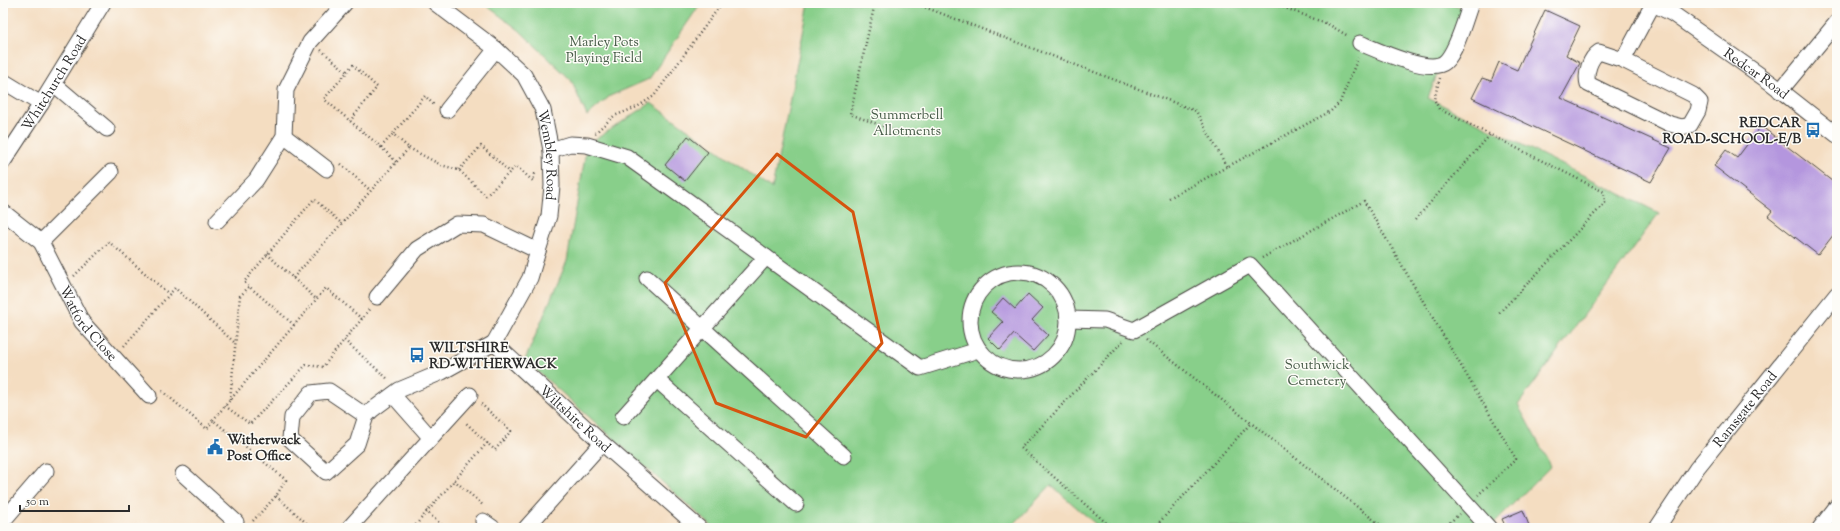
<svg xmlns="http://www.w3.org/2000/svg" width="1840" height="531" font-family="'Sorts Mill Goudy',serif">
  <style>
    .green { fill: #88cf8a; stroke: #5a7d5a }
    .building { fill: #b496de }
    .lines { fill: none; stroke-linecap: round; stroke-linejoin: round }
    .minor-casing { stroke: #494642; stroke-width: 17 }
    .path { stroke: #494642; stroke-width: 2.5; stroke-dasharray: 1 3; stroke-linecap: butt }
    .minor { stroke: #fff; stroke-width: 15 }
    .marked { fill: none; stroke: #d5540f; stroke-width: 3; stroke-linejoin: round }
    .labels { text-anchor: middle; stroke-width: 3; stroke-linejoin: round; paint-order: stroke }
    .park-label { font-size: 14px; fill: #475c48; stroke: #fdfcf7 }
    .street-label { font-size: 14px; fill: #2b2b2b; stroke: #fdfcf7 }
    .poi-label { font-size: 14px; font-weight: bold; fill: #2b2b2b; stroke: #fdfcf7; text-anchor: start }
  </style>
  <rect width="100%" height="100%" fill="#fdfcf7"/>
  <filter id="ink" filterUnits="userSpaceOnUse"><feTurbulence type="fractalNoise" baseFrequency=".025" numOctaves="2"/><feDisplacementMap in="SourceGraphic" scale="8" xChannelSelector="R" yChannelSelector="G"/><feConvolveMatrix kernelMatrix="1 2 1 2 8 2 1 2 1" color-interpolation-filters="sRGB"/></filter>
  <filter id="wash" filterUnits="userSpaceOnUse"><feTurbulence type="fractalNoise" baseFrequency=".012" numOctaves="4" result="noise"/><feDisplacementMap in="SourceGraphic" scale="16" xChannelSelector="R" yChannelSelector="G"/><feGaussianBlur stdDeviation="0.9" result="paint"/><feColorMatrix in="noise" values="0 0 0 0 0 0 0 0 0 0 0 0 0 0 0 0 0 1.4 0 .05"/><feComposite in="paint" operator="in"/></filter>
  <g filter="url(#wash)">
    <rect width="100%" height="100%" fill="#f4ddc1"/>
    <g class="green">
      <polygon points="483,3 701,3 649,79 610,96 587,116 571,80 519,30"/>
      <polygon points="809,3 1450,3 1463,8 1428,98 1659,213 1518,405 1551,466 1489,528 1100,528 1051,485 1010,528 714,528 525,360 567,261 587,145 651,103 772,189"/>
    </g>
    <g id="blocks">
      <g class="building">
        <polygon points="1545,10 1580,26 1566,55 1580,63 1561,98 1671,148 1651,182 1472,98 1482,78 1491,81 1499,62 1517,70"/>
        <polygon points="1761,126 1837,185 1837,230 1818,255 1768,216 1772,211 1714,166 1726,150 1737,158"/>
        <polygon points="688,136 708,152 685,181 665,165"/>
        <polygon points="1028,294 1043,308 1032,320 1048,335 1033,351 1014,334 1000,350 988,338 1003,322 991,312 1003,298 1015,309"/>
        <polygon points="1523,510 1530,528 1506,528 1502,519"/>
      </g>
    </g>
  </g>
  <g filter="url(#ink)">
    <use href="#blocks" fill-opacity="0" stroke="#494642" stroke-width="1"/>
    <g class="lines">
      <defs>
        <g id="minor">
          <path id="s1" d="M 435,3 L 496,49 L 524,75 L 543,110 L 551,150 L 552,186 L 549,216 L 538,251 L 530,278 L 494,343"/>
          <path id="s2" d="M 1651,3 L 1673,14 L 1771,83 L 1837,135"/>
          <path d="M 1360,43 C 1377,50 1430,75 1445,62 C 1457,51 1465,19 1471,3"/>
          <path d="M 1623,60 L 1599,52 C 1590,58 1585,73 1588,84 L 1670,124 L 1682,127 L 1690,125 L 1698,111 L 1700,102 L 1693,95 L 1623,60 L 1653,4"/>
          <polyline points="3,81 41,104"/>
          <polyline points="54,84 107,129"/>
          <polyline points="1780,91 1837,22"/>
          <polyline points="447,110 496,49"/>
          <polyline points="284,136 327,169"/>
          <polyline points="551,150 570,144 587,145 627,157 920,368 978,350"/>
          <path id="s3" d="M 3,162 L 41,104 L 103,3"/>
          <path id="s4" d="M 3,212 L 41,242 L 82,322 L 149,396"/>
          <polyline points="217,221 256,180 284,136 286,90 310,42 345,3"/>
          <polyline points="41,242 111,172"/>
          <circle cx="1019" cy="321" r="49"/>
          <polyline points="647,278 844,456"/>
          <polyline points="377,297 417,249 457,224 484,225 538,251"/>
          <polyline points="1068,319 1105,320 1134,330 1250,265 1489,528"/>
          <path id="s5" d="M 494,343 L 602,443 L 699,528"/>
          <polyline points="657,380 796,504"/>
          <polyline points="393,395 430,437"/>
          <polyline points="366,416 329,391 311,393 292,417 290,439 326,472 357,444 366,416 372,410 399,390 442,372 494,343"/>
          <polyline points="623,417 766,257"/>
          <polyline points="183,474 236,522 230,528"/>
          <polyline points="3,521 46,471"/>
          <polyline points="483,521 493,528"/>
          <polyline points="349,528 470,395"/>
          <polyline points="526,528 602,443"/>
          <path id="s6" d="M 1657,528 L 1697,468 L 1837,294"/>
          <polyline points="1820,528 1837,506"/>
        </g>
      </defs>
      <use href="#minor" class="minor-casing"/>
      <g class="path">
        <polyline points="875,3 850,114 910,136"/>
        <polyline points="914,3 1196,111 1227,167"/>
        <polyline points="1272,3 1328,24 1348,36"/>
        <polyline points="321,50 347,72 324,99 381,147 393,134"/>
        <polyline points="347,71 353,65 377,87 350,121"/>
        <polyline points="1440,78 1434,99 1439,109 1604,192 1605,203 1498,314"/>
        <polyline points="595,133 614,116 637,107 654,96 722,3"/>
        <polyline points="381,147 396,162"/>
        <polyline points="409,148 441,165 459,170 486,196 516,166 533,181 535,174 537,174"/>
        <polyline points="341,164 370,190"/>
        <polyline points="459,170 481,146 510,172"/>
        <polyline points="1169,198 1331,111 1340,102 1358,58"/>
        <polyline points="1415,220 1490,135"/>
        <polyline points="267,254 316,299"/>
        <polyline points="1262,258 1364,201 1516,459 1478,495"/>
        <polyline points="74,276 109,242 169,294"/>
        <polyline points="293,278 409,148 393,134 425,96 434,105"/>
        <polyline points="362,319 344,340 389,380"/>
        <polyline points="294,325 244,282 314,199 341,223"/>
        <polyline points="1146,340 1384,528"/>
        <polyline points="124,346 175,288 235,343"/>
        <polyline points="162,391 207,429 213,420 286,480 276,496 251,523"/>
        <polyline points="230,400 240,296 250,286"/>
        <polyline points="481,404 511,431 495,450 487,443"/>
        <polyline points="225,406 250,424 306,365 323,367 344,340"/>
        <polyline points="213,420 326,288 362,319 370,308"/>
        <polyline points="454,480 484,506"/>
        <polyline points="276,496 312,528"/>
        <polyline points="426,511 445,528"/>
        <polyline points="413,528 487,443 465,422"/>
        <polyline points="1112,528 1021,448 1123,341"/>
        <polyline points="1154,528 1251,423"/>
        <polyline points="1444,528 1459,514"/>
      </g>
      <use href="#minor" class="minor"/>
    </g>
  </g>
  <path class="marked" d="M 777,154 L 853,212 L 882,343 L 806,437 L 716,403 L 665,283 Z"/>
  <defs>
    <symbol id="bus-bare" viewBox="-9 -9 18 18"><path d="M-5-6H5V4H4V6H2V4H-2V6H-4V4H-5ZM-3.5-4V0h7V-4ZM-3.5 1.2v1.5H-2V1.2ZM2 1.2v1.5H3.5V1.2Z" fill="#1f6fb2" stroke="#fdfcf7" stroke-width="2.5" paint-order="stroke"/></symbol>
    <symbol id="civic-bare" viewBox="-9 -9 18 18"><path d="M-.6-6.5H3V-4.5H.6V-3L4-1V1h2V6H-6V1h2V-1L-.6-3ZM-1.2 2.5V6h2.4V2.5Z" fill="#1f6fb2" stroke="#fdfcf7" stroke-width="2.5" paint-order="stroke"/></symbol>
  </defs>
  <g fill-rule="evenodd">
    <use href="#bus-bare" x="1802" y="119" width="22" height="22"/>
    <use href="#bus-bare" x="406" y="344" width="22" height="22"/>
    <use href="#civic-bare" x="204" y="436" width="22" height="22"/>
  </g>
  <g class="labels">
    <g class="park-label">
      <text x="604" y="46">Marley Pots<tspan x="604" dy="16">Playing Field</tspan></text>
      <text x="907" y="119">Summerbell<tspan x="907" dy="16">Allotments</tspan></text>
      <text x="1317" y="369">Southwick<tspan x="1317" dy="16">Cemetery</tspan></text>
    </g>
    <g class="street-label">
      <text dy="5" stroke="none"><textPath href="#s2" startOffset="127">Redcar Road</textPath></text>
      <text dy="5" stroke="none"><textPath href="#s3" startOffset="94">Whitchurch Road</textPath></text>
      <text dy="5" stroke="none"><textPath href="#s1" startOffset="200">Wembley Road</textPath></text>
      <text dy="5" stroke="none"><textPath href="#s4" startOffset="143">Watford Close</textPath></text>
      <text dy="5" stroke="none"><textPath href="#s6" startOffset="148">Ramsgate Road</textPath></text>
      <text dy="5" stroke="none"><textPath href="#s5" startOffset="111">Wiltshire Road</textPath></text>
    </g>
    <g class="poi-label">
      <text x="1801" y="127" text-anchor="end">REDCAR<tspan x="1801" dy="16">ROAD-SCHOOL-E/B</tspan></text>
      <text x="429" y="352">WILTSHIRE<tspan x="429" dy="16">RD-WITHERWACK</tspan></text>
      <text x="227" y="444">Witherwack<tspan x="227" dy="16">Post Office</tspan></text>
    </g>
  </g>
  <rect width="1840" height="531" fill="none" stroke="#fdfcf7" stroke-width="16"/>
  <path d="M20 505v6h109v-6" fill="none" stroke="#2b2b2b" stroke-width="2"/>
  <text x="26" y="505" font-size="12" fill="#2b2b2b" stroke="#fdfcf7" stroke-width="3" paint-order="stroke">50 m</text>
</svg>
